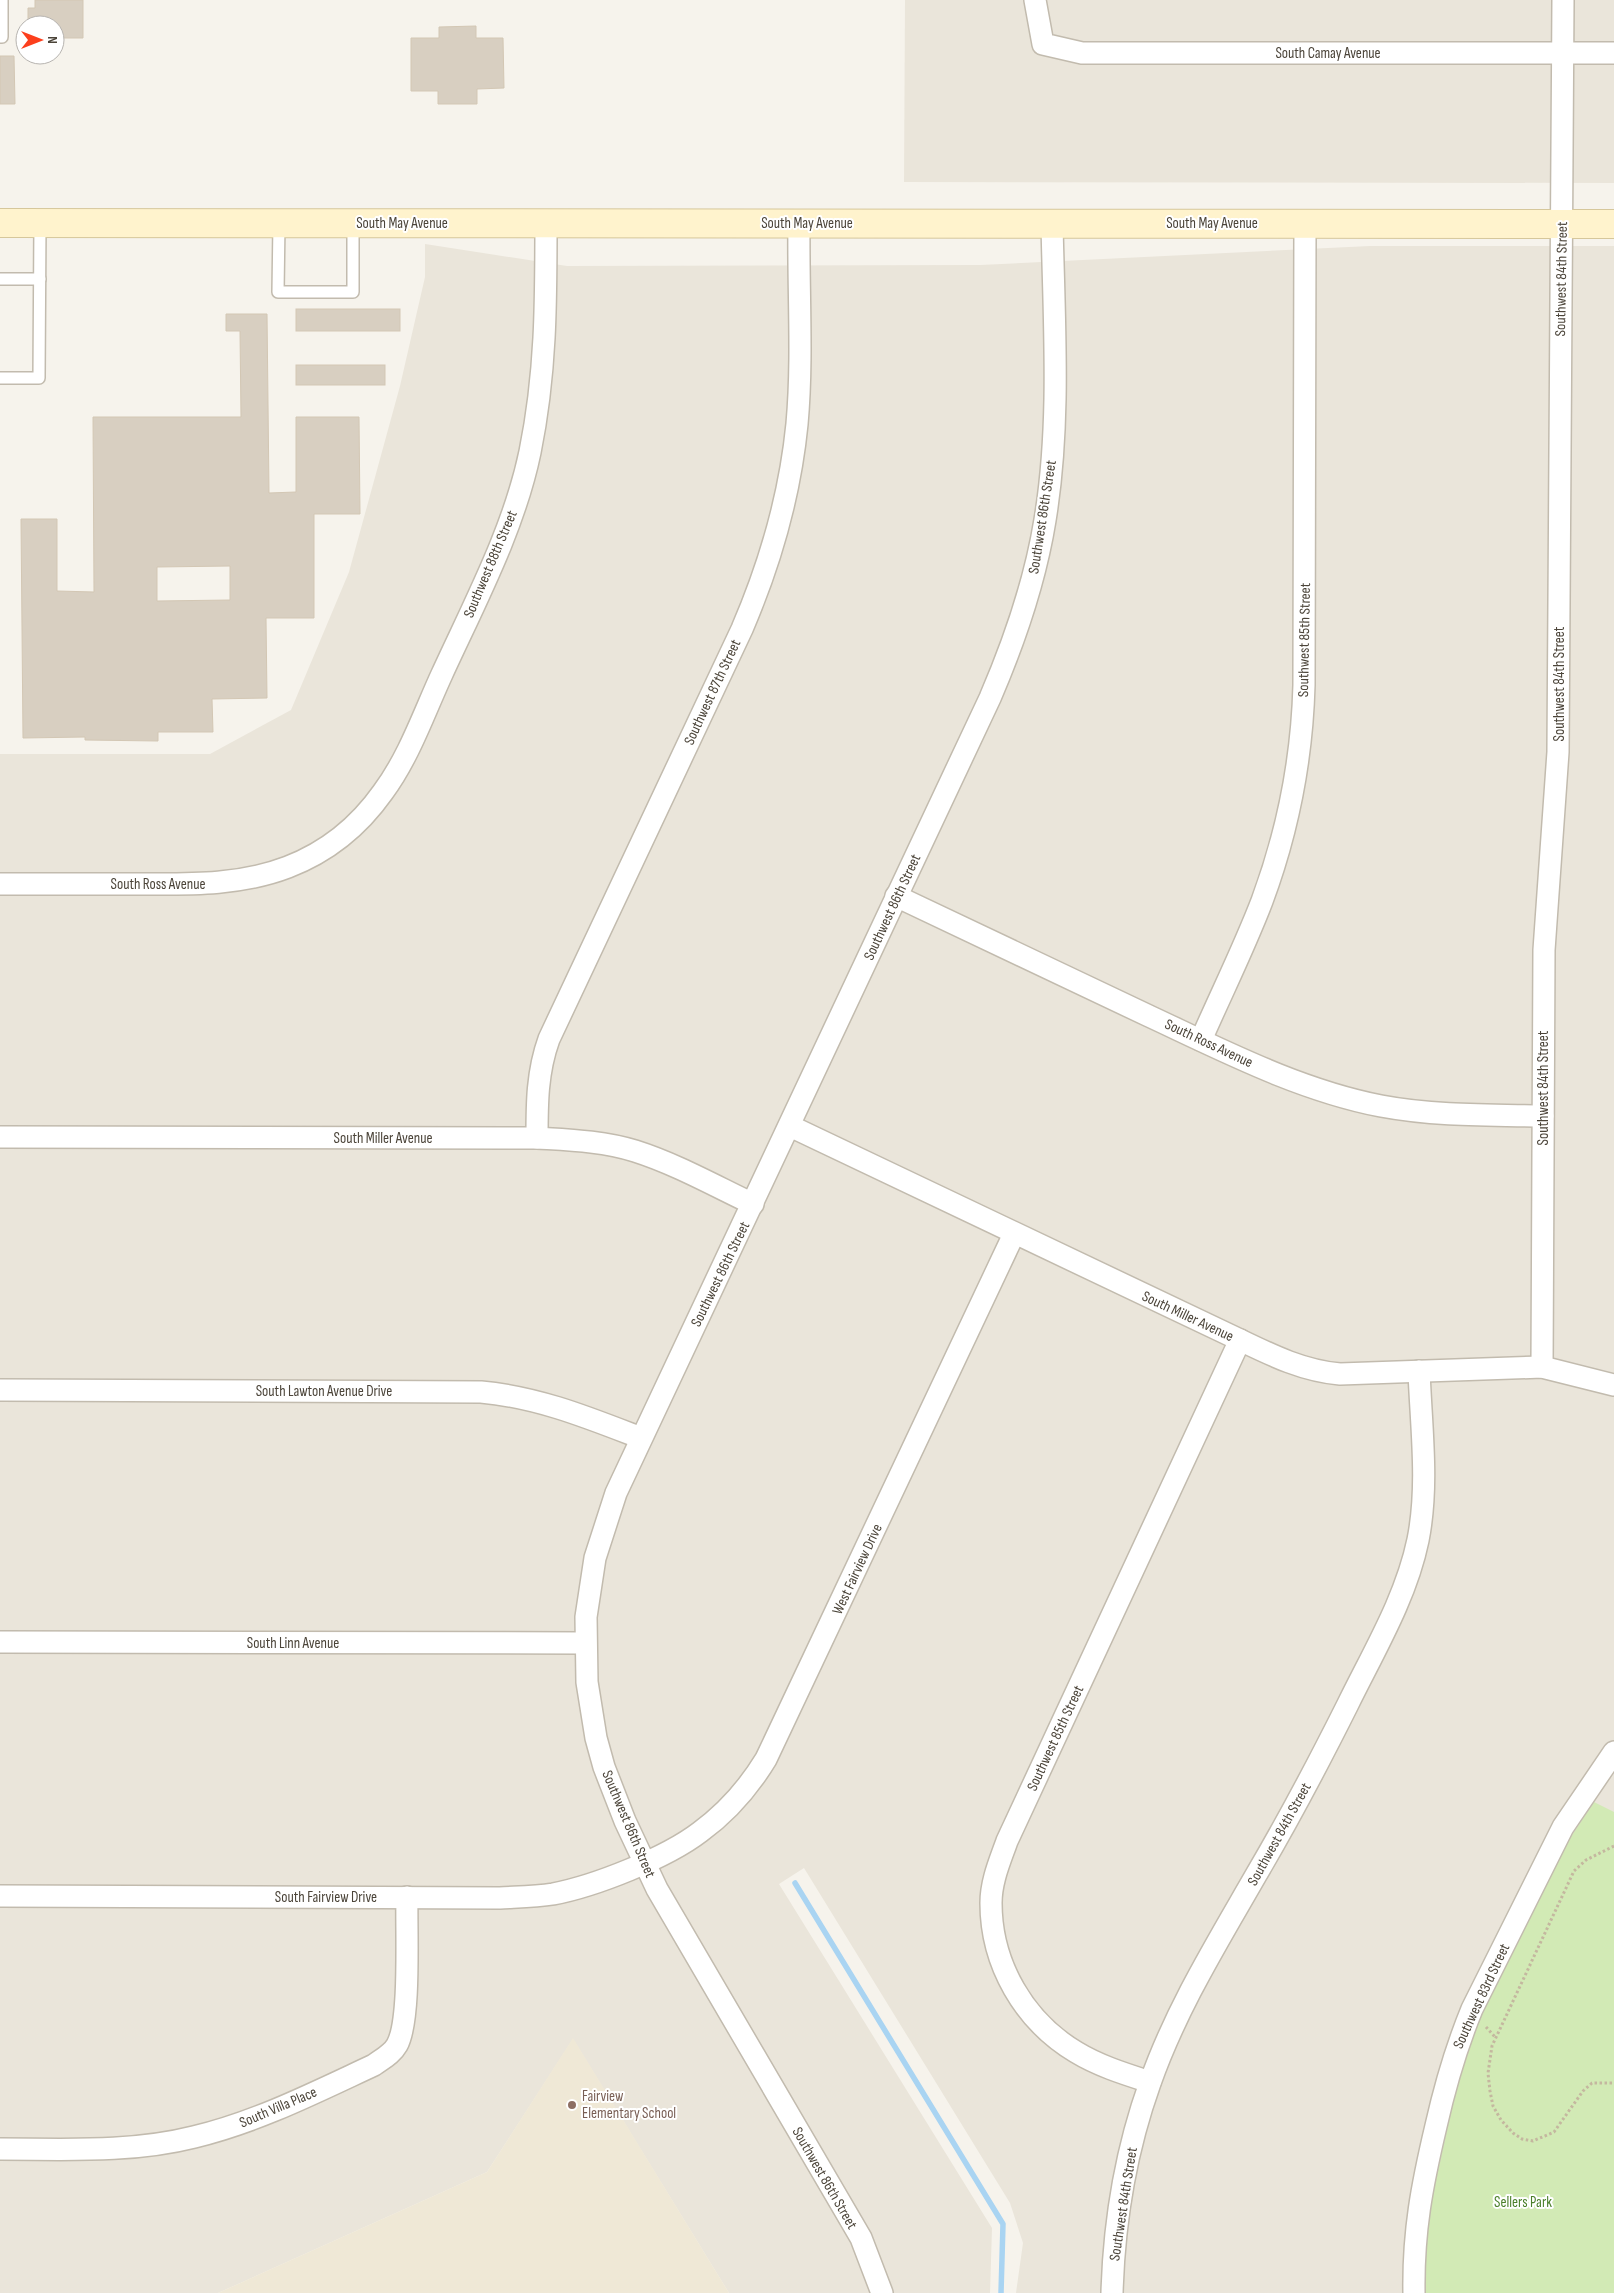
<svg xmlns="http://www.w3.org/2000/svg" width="1614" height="2293" font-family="'Sofia Sans Condensed',sans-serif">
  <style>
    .residential { fill: #eae5da }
    .education { fill: #efe8d6 }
    .green { fill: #d2eab5 }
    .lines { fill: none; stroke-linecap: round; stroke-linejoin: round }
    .stream { stroke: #a9d4f2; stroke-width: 5.5 }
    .building { fill: #d8cfc1; stroke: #d3c7b4; fill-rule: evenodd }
    .service-casing { stroke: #c2bbae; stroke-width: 14 }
    .minor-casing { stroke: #c2bbae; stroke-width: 24 }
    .secondary-casing { stroke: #d6c79b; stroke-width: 30 }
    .path { stroke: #c4b79f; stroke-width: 3; stroke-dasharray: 2.5 2.5; stroke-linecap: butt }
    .service { stroke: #fff; stroke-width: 11 }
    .minor { stroke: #fff; stroke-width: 21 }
    .secondary { stroke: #fff3cd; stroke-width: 28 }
    .education-dot { fill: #8d6e63; stroke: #fff; stroke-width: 2 }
    .labels { text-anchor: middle; stroke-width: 4; stroke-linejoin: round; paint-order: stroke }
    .street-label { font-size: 15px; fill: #4b4439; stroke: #fff }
    .education-label { font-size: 15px; fill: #785e54; stroke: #fff; text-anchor: start }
    .park-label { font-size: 15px; fill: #4a7f2a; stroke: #fff }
  </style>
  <rect width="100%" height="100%" fill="#f6f3ec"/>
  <g class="residential">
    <polygon points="905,0 1614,0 1614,183 904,182"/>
    <polygon points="425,244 567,266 980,265 1370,246 1614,246 1614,2293 1016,2293 1023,2243 1010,2203 804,1868 779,1884 992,2228 990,2293 729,2293 573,2039 487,2172 218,2293 0,2293 0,754 210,754 291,710 349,572 400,386 425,277"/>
  </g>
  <polygon class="education" points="573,2038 729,2293 218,2293 487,2172"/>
  <polygon class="green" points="1594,1802 1614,1812 1614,2293 1425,2293 1426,2241 1430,2206 1458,2080 1479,2020 1568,1841"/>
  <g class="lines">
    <polyline class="stream" points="795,1883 1003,2224 1001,2293"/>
  </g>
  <g class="building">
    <polygon points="35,0 83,0 83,38 55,38 55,25 28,25 28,8 35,8"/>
    <polygon points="476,26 476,38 503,38 504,88 477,89 477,104 438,104 438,91 411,91 411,38 439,38 439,27"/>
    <polygon points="0,56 14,56 15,104 0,104"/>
    <rect x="296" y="309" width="104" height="22"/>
    <path d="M 226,314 L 267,314 L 269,493 L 296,492 L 296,417 L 359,417 L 360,514 L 314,514 L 314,618 L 266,618 L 267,698 L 212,699 L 213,732 L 158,732 L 158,741 L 85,740 L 85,737 L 23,738 L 21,519 L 57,519 L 57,591 L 94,592 L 93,417 L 241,417 L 240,331 L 226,331 ZM 230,566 L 230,600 L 157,601 L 157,567 Z"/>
    <rect x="296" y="365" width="89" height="20"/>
  </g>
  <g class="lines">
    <defs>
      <g id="service">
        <polyline points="0,37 2,37 2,0"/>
        <polyline points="279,223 278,292 353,292 353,223"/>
        <polyline points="0,279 40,279"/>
        <polyline points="0,378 39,378 40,223"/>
      </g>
      <g id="minor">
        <polyline points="1035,0 1043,44 1082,53 1614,53"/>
        <path d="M 0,884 C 42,884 85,884 127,884 C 183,884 236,887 288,867 C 327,852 359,826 383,792 C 409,757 424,713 442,674 C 475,602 514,529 530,452 C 546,374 546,302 546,223"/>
        <path d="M 896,896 C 981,936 1065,976 1149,1016 C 1224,1051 1299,1090 1381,1106 C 1434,1116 1488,1115 1543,1116"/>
        <path d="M 1201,1040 C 1221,994 1244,948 1262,901 C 1288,831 1302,759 1304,685 L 1305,223"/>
        <path d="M 790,1126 L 1240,1340 C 1273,1356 1304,1371 1340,1374 L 1542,1367 L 1614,1385"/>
        <path d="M 0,1137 L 537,1138 C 569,1140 603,1141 635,1151 C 676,1164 715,1186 753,1204"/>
        <path d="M 537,1138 C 537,1104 537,1072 549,1039 L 742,629 C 770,564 790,495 797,424 C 803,358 798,290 799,223"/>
        <polyline points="1542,1367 1544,950 1558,752 1563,0"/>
        <path d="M 0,1390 L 481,1392 C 538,1397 589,1418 641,1438"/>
        <polyline points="0,1642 585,1643"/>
        <path d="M 0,1896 L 500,1898 C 517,1897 535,1897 553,1894 C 595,1886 666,1858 700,1832 C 726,1813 749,1787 766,1759 L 1014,1234"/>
        <path d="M 1150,2082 C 1125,2074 1099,2066 1076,2052 C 1024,2021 991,1964 991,1903 C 991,1881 1000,1861 1007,1841 L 1240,1340"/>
        <path d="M 0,2149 C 64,2149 131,2153 194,2137 C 257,2122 316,2092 374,2065 C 382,2059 392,2054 397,2045 C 411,2020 406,1930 407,1897"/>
        <path d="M 882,2293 L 861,2238 L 657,1889 L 625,1821 L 604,1767 L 596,1738 L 587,1682 L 586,1617 L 595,1558 L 616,1493 L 990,698 C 1015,640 1035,582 1045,520 C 1061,423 1054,322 1052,224"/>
        <path d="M 1112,2293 C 1114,2222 1126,2150 1150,2083 C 1176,2009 1217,1943 1256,1875 C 1289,1819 1319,1762 1348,1704 C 1374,1651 1406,1598 1418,1540 C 1429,1485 1421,1426 1419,1371"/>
        <path d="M 1414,2293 C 1413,2232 1422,2185 1436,2126 C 1445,2086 1456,2048 1472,2009 L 1563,1827 L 1614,1752"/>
      </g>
      <polyline id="secondary" points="0,223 1614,224"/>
    </defs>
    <use href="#service" class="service-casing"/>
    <use href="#minor" class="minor-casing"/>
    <use href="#secondary" class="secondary-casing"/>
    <g class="path">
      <polyline points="1614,1846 1586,1860 1574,1871 1492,2046 1488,2073 1490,2091 1493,2106 1501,2120 1513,2133 1522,2139 1533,2141 1554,2132 1583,2091 1592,2083 1614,2083"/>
      <polyline points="1486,2027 1495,2037"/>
    </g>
    <use href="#service" class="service"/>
    <use href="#minor" class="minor"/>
    <use href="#secondary" class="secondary"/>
  </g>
  <circle class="education-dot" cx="572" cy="2105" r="5"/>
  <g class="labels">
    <g class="street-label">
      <text x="1328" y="58">South Camay Avenue</text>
      <text x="402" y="228">South May Avenue</text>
      <text x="807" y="228">South May Avenue</text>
      <text x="1212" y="228">South May Avenue</text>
      <text transform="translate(1561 279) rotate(-89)" y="5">Southwest 84th Street</text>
      <text transform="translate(1042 517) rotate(-81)" y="5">Southwest 86th Street</text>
      <text transform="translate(490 564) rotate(-67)" y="5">Southwest 88th Street</text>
      <text transform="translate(1304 640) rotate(-89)" y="5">Southwest 85th Street</text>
      <text transform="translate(1559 684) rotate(-90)" y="5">Southwest 84th Street</text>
      <text transform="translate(712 692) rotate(-65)" y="5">Southwest 87th Street</text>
      <text x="158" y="889">South Ross Avenue</text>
      <text transform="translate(892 907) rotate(-65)" y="5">Southwest 86th Street</text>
      <text transform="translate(1209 1043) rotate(25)" y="5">South Ross Avenue</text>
      <text transform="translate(1543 1088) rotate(-90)" y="5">Southwest 84th Street</text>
      <text x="383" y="1143">South Miller Avenue</text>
      <text transform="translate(720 1274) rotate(-64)" y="5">Southwest 86th Street</text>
      <text transform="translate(1188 1316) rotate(25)" y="5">South Miller Avenue</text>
      <text x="324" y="1396">South Lawton Avenue Drive</text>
      <text transform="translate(857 1569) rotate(-65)" y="5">West Fairview Drive</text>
      <text x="293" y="1648">South Linn Avenue</text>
      <text transform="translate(1055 1738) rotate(-65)" y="5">Southwest 85th Street</text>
      <text transform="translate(629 1824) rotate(67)" y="5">Southwest 86th Street</text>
      <text transform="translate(1279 1834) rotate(-61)" y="5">Southwest 84th Street</text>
      <text x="326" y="1902">South Fairview Drive</text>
      <text transform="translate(1481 1996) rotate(-65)" y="5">Southwest 83rd Street</text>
      <text transform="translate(278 2107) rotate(-23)" y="5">South Villa Place</text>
      <text transform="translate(825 2178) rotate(60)" y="5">Southwest 86th Street</text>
      <text transform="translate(1123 2204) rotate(-81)" y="5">Southwest 84th Street</text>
    </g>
    <g class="education-label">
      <text x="582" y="2101">Fairview<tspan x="582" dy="17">Elementary School</tspan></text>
    </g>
    <g class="park-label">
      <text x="1523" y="2207">Sellers Park</text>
    </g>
  </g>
  <g transform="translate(40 40) rotate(90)"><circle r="24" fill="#ffffff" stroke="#b7b4b0"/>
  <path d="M0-4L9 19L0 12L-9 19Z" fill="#fc3f1d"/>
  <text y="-8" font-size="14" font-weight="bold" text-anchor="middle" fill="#4b4439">N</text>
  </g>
</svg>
